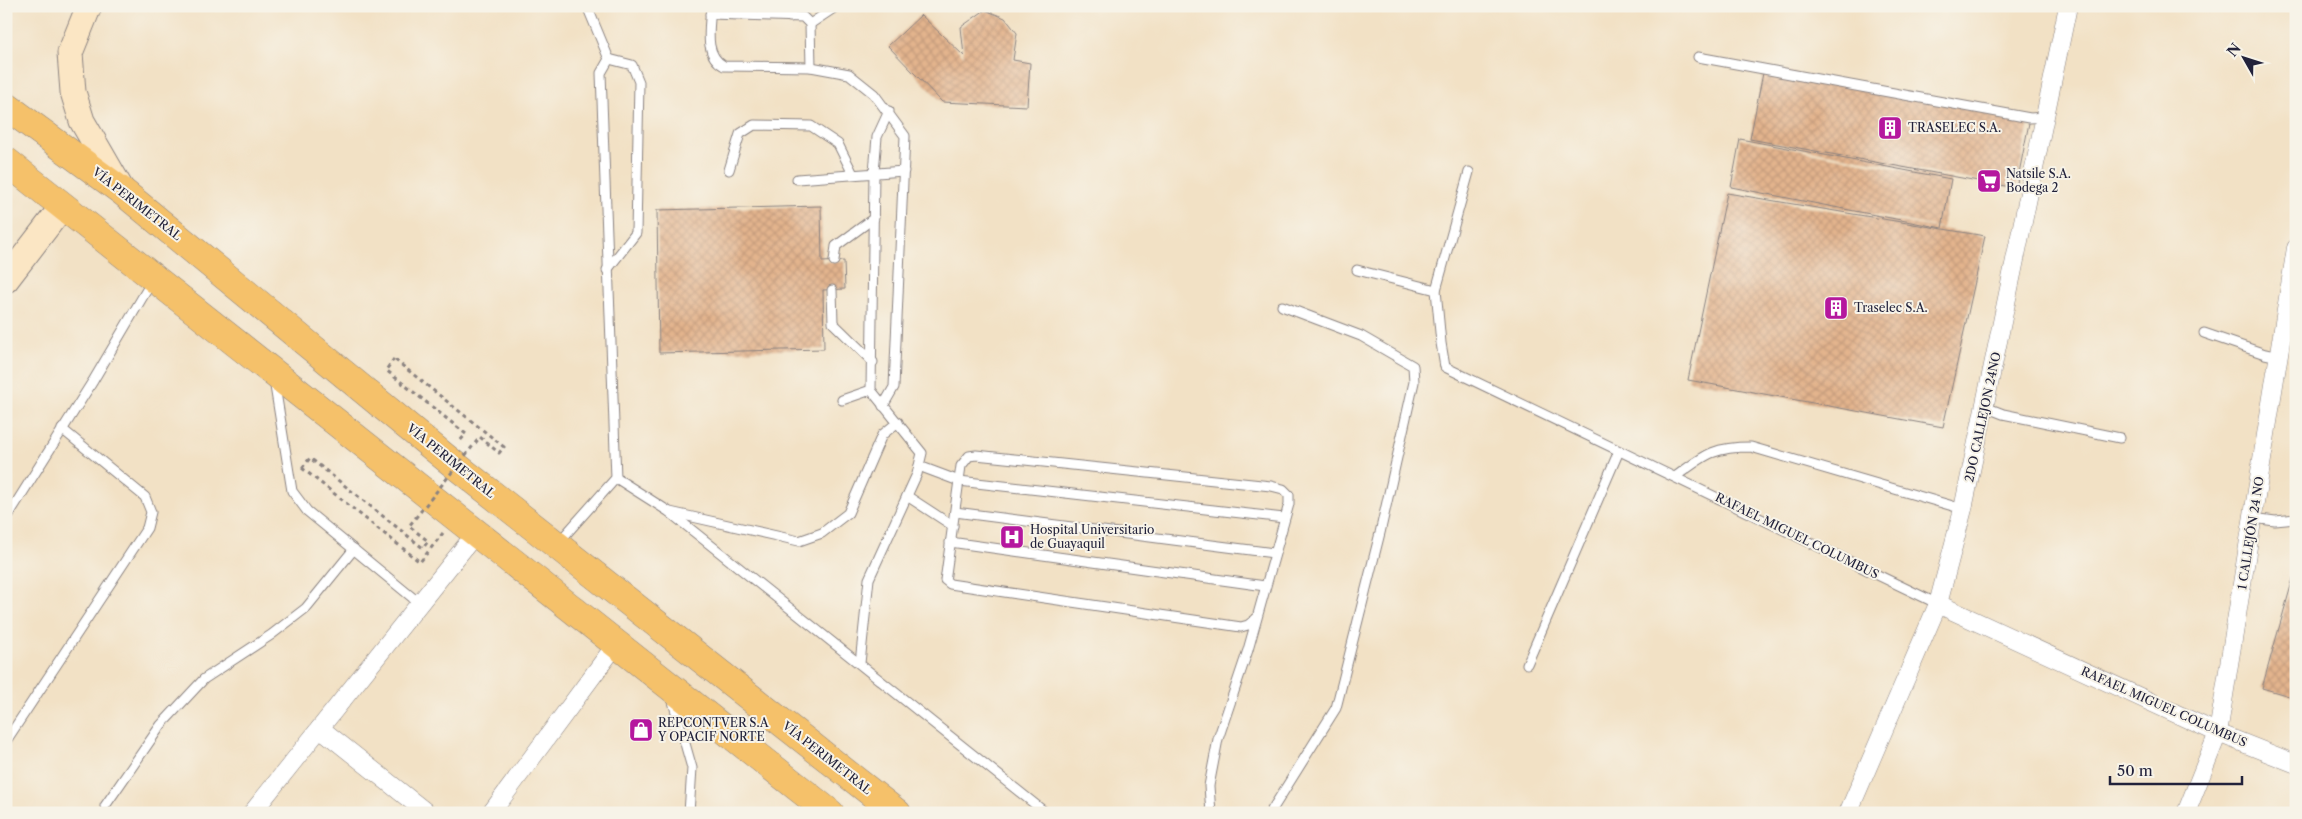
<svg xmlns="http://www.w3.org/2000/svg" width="2302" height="819" font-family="'Libre Caslon Text',serif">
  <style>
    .building { fill: url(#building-cross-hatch) }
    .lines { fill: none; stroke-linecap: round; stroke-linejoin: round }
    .lane-casing { stroke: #8a8280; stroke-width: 11 }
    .street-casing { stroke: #8a8280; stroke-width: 19 }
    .secondary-casing { stroke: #8a8280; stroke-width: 27 }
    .highway-casing { stroke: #8a8280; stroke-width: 29 }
    .path { stroke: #8a8280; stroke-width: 3; stroke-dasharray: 4 4; stroke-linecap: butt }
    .lane { stroke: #fff; stroke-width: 9 }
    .street { stroke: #fff; stroke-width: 18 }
    .secondary { stroke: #fbe6c4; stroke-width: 25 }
    .highway { stroke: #f5c16b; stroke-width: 28 }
    .path-bridge { stroke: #8a8280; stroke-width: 3; stroke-dasharray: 4 4; stroke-linecap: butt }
    .labels { text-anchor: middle; stroke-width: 4; stroke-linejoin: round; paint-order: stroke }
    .poi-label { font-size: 12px; fill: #22223b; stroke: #f7f3e8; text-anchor: start }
    .street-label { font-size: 12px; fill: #22223b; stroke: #f7f3e8 }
  </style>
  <defs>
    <pattern id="building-cross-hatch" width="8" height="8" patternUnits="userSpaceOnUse" patternTransform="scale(1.25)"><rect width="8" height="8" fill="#e3b48d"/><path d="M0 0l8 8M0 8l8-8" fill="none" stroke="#c29a7b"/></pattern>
  </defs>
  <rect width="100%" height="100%" fill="#f7f3e8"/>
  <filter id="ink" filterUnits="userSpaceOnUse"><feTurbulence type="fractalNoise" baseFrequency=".02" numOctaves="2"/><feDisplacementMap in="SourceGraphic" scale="10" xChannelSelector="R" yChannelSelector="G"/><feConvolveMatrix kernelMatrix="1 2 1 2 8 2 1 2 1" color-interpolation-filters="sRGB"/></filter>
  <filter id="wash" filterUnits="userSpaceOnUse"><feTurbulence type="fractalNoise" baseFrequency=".0096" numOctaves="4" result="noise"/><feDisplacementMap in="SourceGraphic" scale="20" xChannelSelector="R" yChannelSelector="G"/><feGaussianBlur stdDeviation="1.12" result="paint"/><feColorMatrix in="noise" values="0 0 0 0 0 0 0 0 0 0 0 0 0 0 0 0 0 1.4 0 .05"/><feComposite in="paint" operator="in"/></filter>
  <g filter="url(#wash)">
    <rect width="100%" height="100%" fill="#f2e1c5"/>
    <g id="blocks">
      <g class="building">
        <polygon points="985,10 1005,18 1017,33 1013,60 1030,63 1027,106 942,102 888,46 921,15 964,56 961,27"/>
        <polygon points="1764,68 2030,118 2016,188 1750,139"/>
        <polygon points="1740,139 1951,179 1942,228 1731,187"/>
        <polygon points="1727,193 1985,236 1943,427 1688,380"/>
        <polygon points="821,206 822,262 844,261 845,289 823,290 824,349 659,353 657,210"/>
        <polygon points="2296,568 2296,698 2262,688"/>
      </g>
    </g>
  </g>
  <g filter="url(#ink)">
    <use href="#blocks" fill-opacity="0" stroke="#8a8280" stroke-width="1"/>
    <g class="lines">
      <defs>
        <g id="lane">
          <polyline points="587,6 609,59"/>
          <path d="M 711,6 C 710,27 703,55 724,66 L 811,67 L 849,74 L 874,94 L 905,136 L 894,387 L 883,406"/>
          <polyline points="790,6 790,17"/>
          <polyline points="710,14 803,17 810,24 811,67"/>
          <polyline points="810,24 837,6"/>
          <polyline points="1698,57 2030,118 2045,117"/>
          <polyline points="729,170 740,134 754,125 811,126 838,144 853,174"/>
          <polyline points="797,179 904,171"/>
          <polyline points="834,261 836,246 874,218"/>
          <polyline points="607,270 636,233 639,82 632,65 609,59"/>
          <polyline points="1357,270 1436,290 1441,343 1445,367 1938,604"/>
          <polyline points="832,290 833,323 873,362"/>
          <polyline points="1436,290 1469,172"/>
          <polyline points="2204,333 2265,354 2279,357"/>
          <polyline points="274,380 292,491 307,511 419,603"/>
          <polyline points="842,400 871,390"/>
          <polyline points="1985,407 2003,414 2120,438"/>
          <polyline points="919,466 959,481 1284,518"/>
          <path d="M 1675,477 C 1705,455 1712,447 1751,447 L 1963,509"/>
          <polyline points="616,478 668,511 1046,813"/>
          <polyline points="907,496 953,526"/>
          <polyline points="670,512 799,541 822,533 848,513 882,435 898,422"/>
          <polyline points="955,512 1274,553"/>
          <polyline points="2253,518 2275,521 2296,519"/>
          <polyline points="6,519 93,381 152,281"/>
          <polyline points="559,542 616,478 601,73 609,59"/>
          <polyline points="950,542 1265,586"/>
          <polyline points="860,663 869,579 917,474 922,453 871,390 874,172 877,137 889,111"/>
          <polyline points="1527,664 1619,451"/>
          <polyline points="672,698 692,768 689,813"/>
          <polyline points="6,741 147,528 151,512 145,497 62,429"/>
          <polyline points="105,806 161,725 204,679 271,635 306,608 354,549"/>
          <polyline points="1211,813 1209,786 1218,739 1248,650 1289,504 1289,495 1283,489 1271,486 976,455 969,456 961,466 946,574 945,580 950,584 1241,627 1248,625 1257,618"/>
          <polyline points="1270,813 1336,708 1380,533 1414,382 1413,366 1361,336 1282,306"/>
        </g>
        <g id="street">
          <polyline points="1938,604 2218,733 2296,764"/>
          <polyline points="320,728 427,813"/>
          <polyline points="252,813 476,533"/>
          <polyline points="491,813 617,643"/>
          <polyline points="1848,813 1938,604 1963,509 2068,6"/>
          <polyline points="2186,813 2218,733 2296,248"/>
        </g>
        <g id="secondary">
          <polyline points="89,6 70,53 73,92 82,121 123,192"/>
          <polyline points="6,280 62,207"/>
        </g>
        <g id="highway">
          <polyline points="6,106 123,192 446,458 897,813"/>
          <polyline points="6,161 830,813"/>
        </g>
      </defs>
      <use href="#lane" class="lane-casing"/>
      <use href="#street" class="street-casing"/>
      <use href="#secondary" class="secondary-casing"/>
      <use href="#highway" class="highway-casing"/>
      <g class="path">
        <polyline points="394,359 386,370 466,434 459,442"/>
        <polyline points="302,468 420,562 443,533"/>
      </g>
      <use href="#lane" class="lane"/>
      <use href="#street" class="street"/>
      <use href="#secondary" class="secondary"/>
      <use href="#highway" class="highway"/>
      <polyline class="path-bridge" points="302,468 310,458 423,548 428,541 409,526 480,437 499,453 504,447 394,359"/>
    </g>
  </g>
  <defs>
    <symbol id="building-square" viewBox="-11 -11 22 22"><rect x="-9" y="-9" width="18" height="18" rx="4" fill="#b5179e" stroke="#f7f3e8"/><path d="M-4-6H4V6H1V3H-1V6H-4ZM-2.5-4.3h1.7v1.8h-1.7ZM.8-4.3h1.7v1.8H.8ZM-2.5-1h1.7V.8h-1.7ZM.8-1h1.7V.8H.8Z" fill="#fff"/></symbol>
    <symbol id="supermarket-square" viewBox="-11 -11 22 22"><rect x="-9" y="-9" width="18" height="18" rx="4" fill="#b5179e" stroke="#f7f3e8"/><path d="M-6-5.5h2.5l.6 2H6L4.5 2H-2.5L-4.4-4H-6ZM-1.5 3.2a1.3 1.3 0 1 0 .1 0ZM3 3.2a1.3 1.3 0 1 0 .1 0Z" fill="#fff"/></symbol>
    <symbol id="hospital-square" viewBox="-11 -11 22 22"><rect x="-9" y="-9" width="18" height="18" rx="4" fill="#b5179e" stroke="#f7f3e8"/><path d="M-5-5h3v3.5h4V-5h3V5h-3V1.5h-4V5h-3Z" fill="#fff"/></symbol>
    <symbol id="shop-square" viewBox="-11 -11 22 22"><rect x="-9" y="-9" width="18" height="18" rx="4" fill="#b5179e" stroke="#f7f3e8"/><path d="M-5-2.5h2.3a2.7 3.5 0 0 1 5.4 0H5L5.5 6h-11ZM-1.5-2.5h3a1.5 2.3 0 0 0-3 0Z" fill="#fff"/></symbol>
  </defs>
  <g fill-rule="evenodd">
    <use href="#building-square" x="1876" y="114" width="28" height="28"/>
    <use href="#supermarket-square" x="1975" y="167" width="28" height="28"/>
    <use href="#building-square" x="1822" y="294" width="28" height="28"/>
    <use href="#hospital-square" x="998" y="523" width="28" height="28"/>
    <use href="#shop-square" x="627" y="716" width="28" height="28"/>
  </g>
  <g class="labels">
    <g class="poi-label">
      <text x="1908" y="132">TRASELEC S.A.</text>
      <text x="2006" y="178">Natsile S.A.<tspan x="2006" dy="14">Bodega 2</tspan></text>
      <text x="1854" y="312">Traselec S.A.</text>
      <text x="1030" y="534">Hospital Universitario<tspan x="1030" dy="14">de Guayaquil</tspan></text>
      <text x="658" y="727">REPCONTVER S.A<tspan x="658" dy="14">Y OPACIF NORTE</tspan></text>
    </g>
    <g class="street-label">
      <text transform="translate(137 204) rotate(38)" y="4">VÍA PERIMETRAL</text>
      <text transform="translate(1983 417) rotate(-78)" y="4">2DO CALLEJON 24NO</text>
      <text transform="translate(451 461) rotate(39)" y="4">VÍA PERIMETRAL</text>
      <text transform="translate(2251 533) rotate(-81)" y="4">1 CALLEJÓN 24 NO</text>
      <text transform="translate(1797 536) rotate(26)" y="4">RAFAEL MIGUEL COLUMBUS</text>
      <text transform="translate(2164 707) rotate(24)" y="4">RAFAEL MIGUEL COLUMBUS</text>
      <text transform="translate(827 758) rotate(38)" y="4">VÍA PERIMETRAL</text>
    </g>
  </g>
  <rect width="2302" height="819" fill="none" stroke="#f7f3e8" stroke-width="25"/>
  <g transform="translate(2244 58) rotate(309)" stroke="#f7f3e8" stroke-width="4" paint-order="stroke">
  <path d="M0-4L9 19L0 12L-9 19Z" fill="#22223b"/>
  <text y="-8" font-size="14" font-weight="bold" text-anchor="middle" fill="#22223b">N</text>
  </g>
  <path d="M2110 776v8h132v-8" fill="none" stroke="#22223b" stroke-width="2.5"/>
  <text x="2117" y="776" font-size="15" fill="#22223b" stroke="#f7f3e8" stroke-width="4" paint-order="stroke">50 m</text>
</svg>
